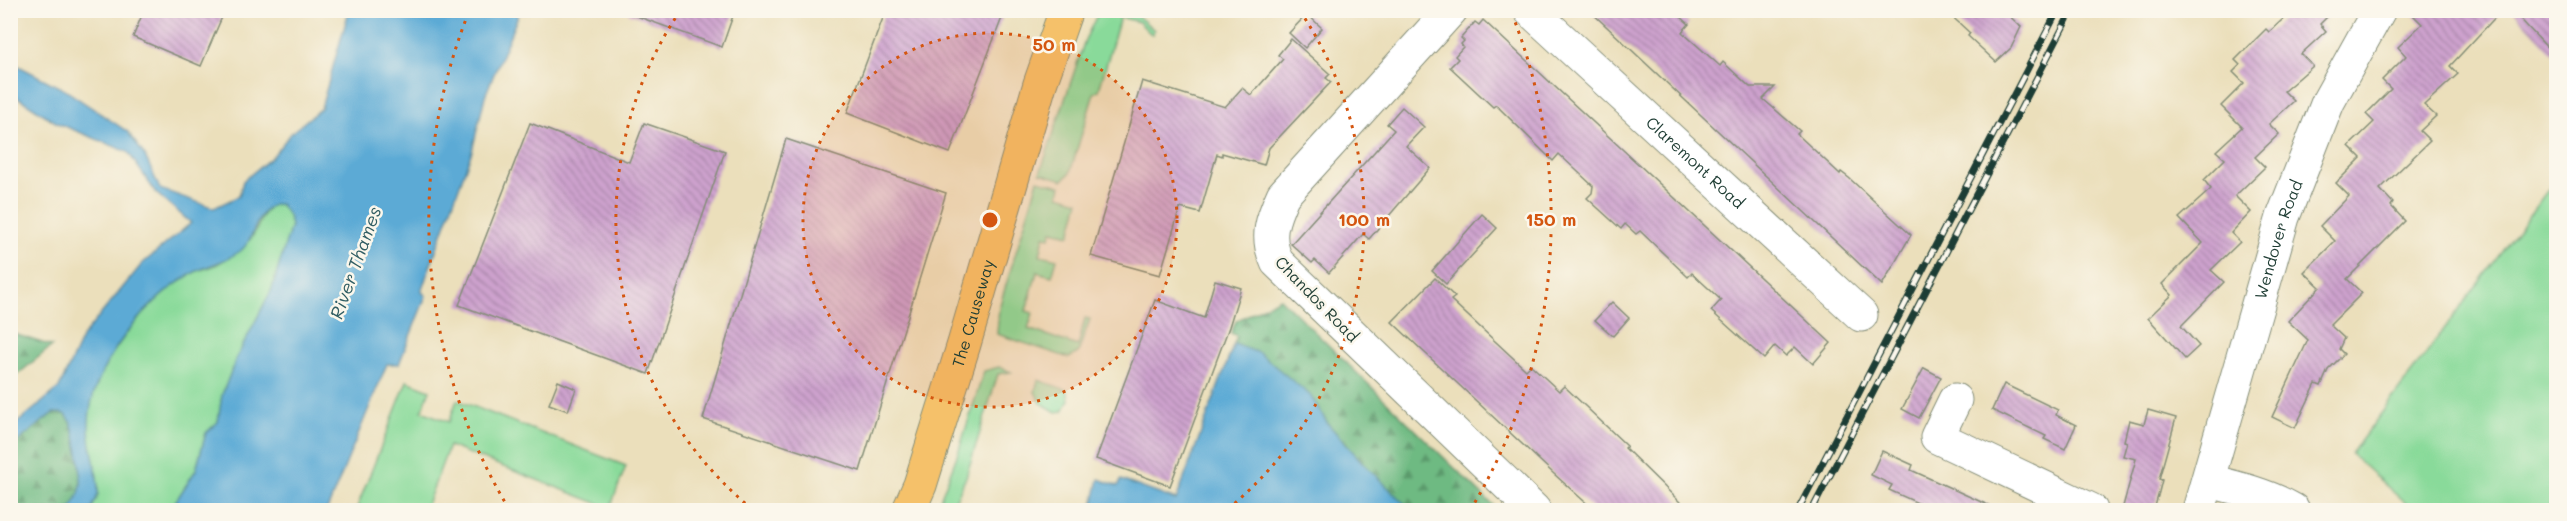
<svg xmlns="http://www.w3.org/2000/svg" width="2567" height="521" font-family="Mali,sans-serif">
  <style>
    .green { fill: #89da9a; stroke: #548c67; stroke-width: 1.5 }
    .forest { fill: url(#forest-firs); stroke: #467c5b; stroke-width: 1.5 }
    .water { fill: #5caad5; stroke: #3e7484; stroke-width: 1.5 }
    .building { fill: url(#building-back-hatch) }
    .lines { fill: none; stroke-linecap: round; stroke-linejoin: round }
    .minor-casing { stroke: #858e78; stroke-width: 35 }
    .major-casing { stroke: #858e78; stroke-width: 35 }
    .minor { stroke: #fff; stroke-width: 33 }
    .major { stroke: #f5c16b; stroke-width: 33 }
    .rail-casing { stroke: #1f3d34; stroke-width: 7 }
    .rail { stroke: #fbf7ec; stroke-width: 4.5; stroke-dasharray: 14; stroke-linecap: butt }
    .ring { fill: none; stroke: #d45610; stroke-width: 3; stroke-dasharray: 3 6 }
    .labels { text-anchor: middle; stroke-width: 5; stroke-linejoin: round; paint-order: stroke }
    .street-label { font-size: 16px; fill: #1f3d34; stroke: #fbf7ec }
    .water-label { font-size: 18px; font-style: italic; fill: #315e64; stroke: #fbf7ec }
    .centre { fill: #d45610; stroke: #fbf7ec; stroke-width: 3 }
    .ring-label { font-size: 18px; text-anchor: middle; font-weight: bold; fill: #d45610; stroke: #fbf7ec; stroke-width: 5; stroke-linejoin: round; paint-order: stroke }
  </style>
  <defs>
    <pattern id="forest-firs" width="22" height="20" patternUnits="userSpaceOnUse" patternTransform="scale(1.5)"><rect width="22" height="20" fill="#6eba82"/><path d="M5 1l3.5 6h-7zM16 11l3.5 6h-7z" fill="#5a986b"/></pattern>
    <pattern id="building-back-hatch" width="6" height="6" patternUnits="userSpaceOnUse" patternTransform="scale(1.5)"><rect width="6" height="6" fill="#cea2ce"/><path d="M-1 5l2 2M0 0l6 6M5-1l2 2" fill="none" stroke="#a785a8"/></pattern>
  </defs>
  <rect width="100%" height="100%" fill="#fbf7ec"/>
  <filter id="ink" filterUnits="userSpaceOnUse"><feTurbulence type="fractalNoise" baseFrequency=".0167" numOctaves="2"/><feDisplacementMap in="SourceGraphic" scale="12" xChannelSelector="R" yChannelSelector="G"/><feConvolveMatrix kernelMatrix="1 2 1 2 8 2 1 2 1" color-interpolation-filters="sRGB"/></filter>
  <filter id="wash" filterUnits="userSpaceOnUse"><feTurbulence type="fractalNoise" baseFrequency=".008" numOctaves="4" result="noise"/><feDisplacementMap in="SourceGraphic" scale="24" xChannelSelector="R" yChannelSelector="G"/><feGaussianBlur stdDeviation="1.35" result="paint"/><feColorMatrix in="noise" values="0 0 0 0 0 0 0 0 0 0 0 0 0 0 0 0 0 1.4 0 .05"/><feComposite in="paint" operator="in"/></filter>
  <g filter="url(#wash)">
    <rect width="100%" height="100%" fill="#ebdfbb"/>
    <g class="green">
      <polygon points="1099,11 1132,11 1154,30 1152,35 1139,22 1120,17 1099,90 1094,93 1070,173 1063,180 1040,173 1085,40"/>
      <polygon points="2556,179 2556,510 2413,510 2351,454"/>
      <polygon points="1038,180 1061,186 1059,195 1079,201 1070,235 1052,231 1050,237 1044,236 1040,255 1057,259 1052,276 1037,272 1026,311 1033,313 1028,329 1078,346 1085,318 1090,319 1078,353 1069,358 997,334 999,308"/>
      <path d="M 273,204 L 281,204 L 289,216 L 291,226 L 272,289 L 236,359 L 222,395 L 218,422 L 206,433 L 196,470 L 170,510 L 91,510 C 93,505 97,499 98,494 C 99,467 85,439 89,412 C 97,361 148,298 193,273 C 201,269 211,268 219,263 C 229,258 245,247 251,238 C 261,226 258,215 273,204 Z"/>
      <polygon points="999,367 1011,372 998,374 966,477 951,510 936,510 958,453 984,371"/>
      <polygon points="1038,380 1067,390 1069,400 1063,411 1056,412 1041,403 1035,392"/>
      <polygon points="407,381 430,390 422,411 449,422 457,400 626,466 610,508 449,446 425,510 356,510"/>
    </g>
    <g class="forest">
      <polygon points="1280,298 1469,482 1498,510 1411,510 1364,464 1328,424 1311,396 1242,346 1234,344 1237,336 1231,333 1236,321"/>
      <polygon points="11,333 52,346 11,380 10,333"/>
      <path d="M 53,413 C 58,413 63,412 67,416 C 75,423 82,473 81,485 C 80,494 75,503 69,510 L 11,510 L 10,447 Z"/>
    </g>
    <g class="water">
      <path d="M 349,11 L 520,11 L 485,96 L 472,151 L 422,289 L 422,292 L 426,296 L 399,364 L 387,364 L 327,510 L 170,510 L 196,470 L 206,433 L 218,422 L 222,395 L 236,359 L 272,289 L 291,226 L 289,216 L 280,204 C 255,204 257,240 239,252 C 224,262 208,265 193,273 C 145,300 88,369 89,426 C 89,448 99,471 98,494 C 97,499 93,505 91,510 L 69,510 C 75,503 80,494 81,485 C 82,473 75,423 67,416 C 63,412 58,413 53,413 L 11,447 L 11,428 L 59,388 L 83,336 L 142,264 L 191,223 L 156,193 L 128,152 L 57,123 L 11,93 L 11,62 L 65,90 L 128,132 L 145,156 L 160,189 L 214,208 L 239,196 L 243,181 L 273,156 L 291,133 L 321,108 Z"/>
      <polygon points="1234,344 1259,353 1311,396 1328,424 1364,464 1411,510 1092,510 1099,479 1118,486 1121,480 1176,500"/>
    </g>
    <g id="blocks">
      <g class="building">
        <polygon points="144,10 225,10 201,66 133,37"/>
        <polygon points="628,10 735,10 722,47 628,13"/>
        <polygon points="886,10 1005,10 950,153 847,113"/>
        <polygon points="1589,10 1673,10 1689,24 1682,32 1720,66 1723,62 1750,87 1775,87 1763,99 1800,131 1797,134 1840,174 1841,172 1849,178 1911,235 1882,285"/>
        <polygon points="1945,10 2003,10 2021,27 2011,48 1996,62 1968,36 1970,33"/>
        <polygon points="2293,10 2334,10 2320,24 2326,31 2301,54 2313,66 2284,91 2294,101 2269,124 2279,134 2255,157 2265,167 2235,196 2251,212 2231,233 2240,242 2211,270 2224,282 2181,326 2199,346 2185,359 2148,318 2172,295 2162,284 2203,243 2179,218 2211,189 2204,180 2225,159 2216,151 2242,127 2221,106 2244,83 2233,72 2240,65 2235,60 2266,29 2269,32"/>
        <polygon points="2408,10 2502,10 2450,66 2458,74 2424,105 2436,116 2420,131 2430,141 2380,189 2393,203 2391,206 2405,221 2347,279 2362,293 2330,325 2344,338 2339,349 2344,354 2328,370 2321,386 2316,384 2295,428 2272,417 2308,340 2288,321 2320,287 2304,272 2335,241 2320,226 2349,196 2336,183 2361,158 2349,146 2374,122 2366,114 2391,89 2382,80 2406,56 2398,47 2422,24"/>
        <polygon points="2512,10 2556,10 2556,57"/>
        <polygon points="1307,14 1322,28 1305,48 1289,33"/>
        <polygon points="1483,20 1831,343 1813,364 1795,347 1786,356 1775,346 1764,359 1711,311 1721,300 1692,273 1688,277 1640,231 1636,234 1625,224 1621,229 1587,198 1592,193 1593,186 1559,154 1553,161 1496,105 1493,107 1450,67 1458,59 1455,56 1463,47 1461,44 1464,41 1461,38 1475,22 1479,25"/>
        <polygon points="1291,39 1330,74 1326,78 1331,82 1269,148 1264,165 1222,153 1222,156 1217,154 1200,213 1180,208 1160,275 1091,256 1142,81 1225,107 1242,88 1251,95 1283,59 1278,55"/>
        <polygon points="1402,107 1424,127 1406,146 1430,168 1369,239 1363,234 1329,273 1315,260 1312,263 1291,244 1394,130 1387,124"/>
        <polygon points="530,123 629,162 644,123 725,151 648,374 459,305"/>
        <polygon points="786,139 946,193 860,471 703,419"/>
        <polygon points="1482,214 1497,228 1446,284 1432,271"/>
        <polygon points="1435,278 1455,297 1451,300 1526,370 1531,365 1559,391 1564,386 1627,446 1625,448 1688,510 1594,510 1554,474 1392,322"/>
        <polygon points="1215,280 1241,288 1229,327 1170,486 1096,459 1155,300 1204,318"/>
        <polygon points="1612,302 1629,318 1613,336 1595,320"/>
        <polygon points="1924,368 1941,377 1919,418 1902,409"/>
        <polygon points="558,381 576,389 568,411 549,404"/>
        <polygon points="2004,384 2058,410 2056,415 2076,425 2065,449 2044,439 2046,436 1992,410"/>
        <polygon points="2148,410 2176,418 2159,479 2162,480 2159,492 2154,510 2122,510 2136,459 2123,456 2127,442 2124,441 2129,420 2144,424"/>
        <polygon points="1882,451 1913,465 1911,470 1999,510 1933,510 1889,490 1892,485 1871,475"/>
      </g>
    </g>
  </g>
  <g filter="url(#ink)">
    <use href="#blocks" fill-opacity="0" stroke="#858e78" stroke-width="1.5"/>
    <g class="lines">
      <defs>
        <g id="minor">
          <path d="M 1451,10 L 1283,195 C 1272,219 1265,237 1277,262 L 1534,510"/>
          <path id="s1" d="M 1530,10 L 1861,315"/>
          <polyline points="1955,400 1937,437 2091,510"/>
          <path d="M 2209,481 C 2238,488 2267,495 2293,510"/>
          <path id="s2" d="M 2199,510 L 2283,217 L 2328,102 L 2379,10"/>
        </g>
        <g id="major">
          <path id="s3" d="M 909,510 L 920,485 L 964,344 L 1040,84 L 1066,10"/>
        </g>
      </defs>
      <use href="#minor" class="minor-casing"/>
      <use href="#major" class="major-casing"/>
      <use href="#minor" class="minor"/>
      <use href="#major" class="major"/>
      <defs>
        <g id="rail">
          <polyline points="1798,510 2058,10"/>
          <polyline points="1812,510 2072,10"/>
        </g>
      </defs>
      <use href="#rail" class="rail-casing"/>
      <use href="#rail" class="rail"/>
    </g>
  </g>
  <circle cx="990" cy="220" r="187" fill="#d45610" fill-opacity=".12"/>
  <g class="ring">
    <circle cx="990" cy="220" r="187"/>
    <path d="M752 509A374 374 0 0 1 680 11M1300 11A374 374 0 0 1 1228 509"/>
    <path d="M509 509A561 561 0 0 1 468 14M1512 14A561 561 0 0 1 1471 509"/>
  </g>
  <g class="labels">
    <g class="street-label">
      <text dy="6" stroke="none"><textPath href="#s1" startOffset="225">Claremont Road</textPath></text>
      <text dy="6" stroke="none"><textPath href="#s2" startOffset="282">Wendover Road</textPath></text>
      <text transform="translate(1317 299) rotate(46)" y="6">Chandos Road</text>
      <text dy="6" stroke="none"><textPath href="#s3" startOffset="207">The Causeway</textPath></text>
    </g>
    <g class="water-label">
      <text transform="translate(356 263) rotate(-70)" y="6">River Thames</text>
    </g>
  </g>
  <circle cx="990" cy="220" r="9" class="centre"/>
  <g class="ring-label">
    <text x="1054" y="51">50 m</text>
    <text x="1364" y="226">100 m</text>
    <text x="1551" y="226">150 m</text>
  </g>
  <rect width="2567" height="521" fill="none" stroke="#fbf7ec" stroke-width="36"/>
</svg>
